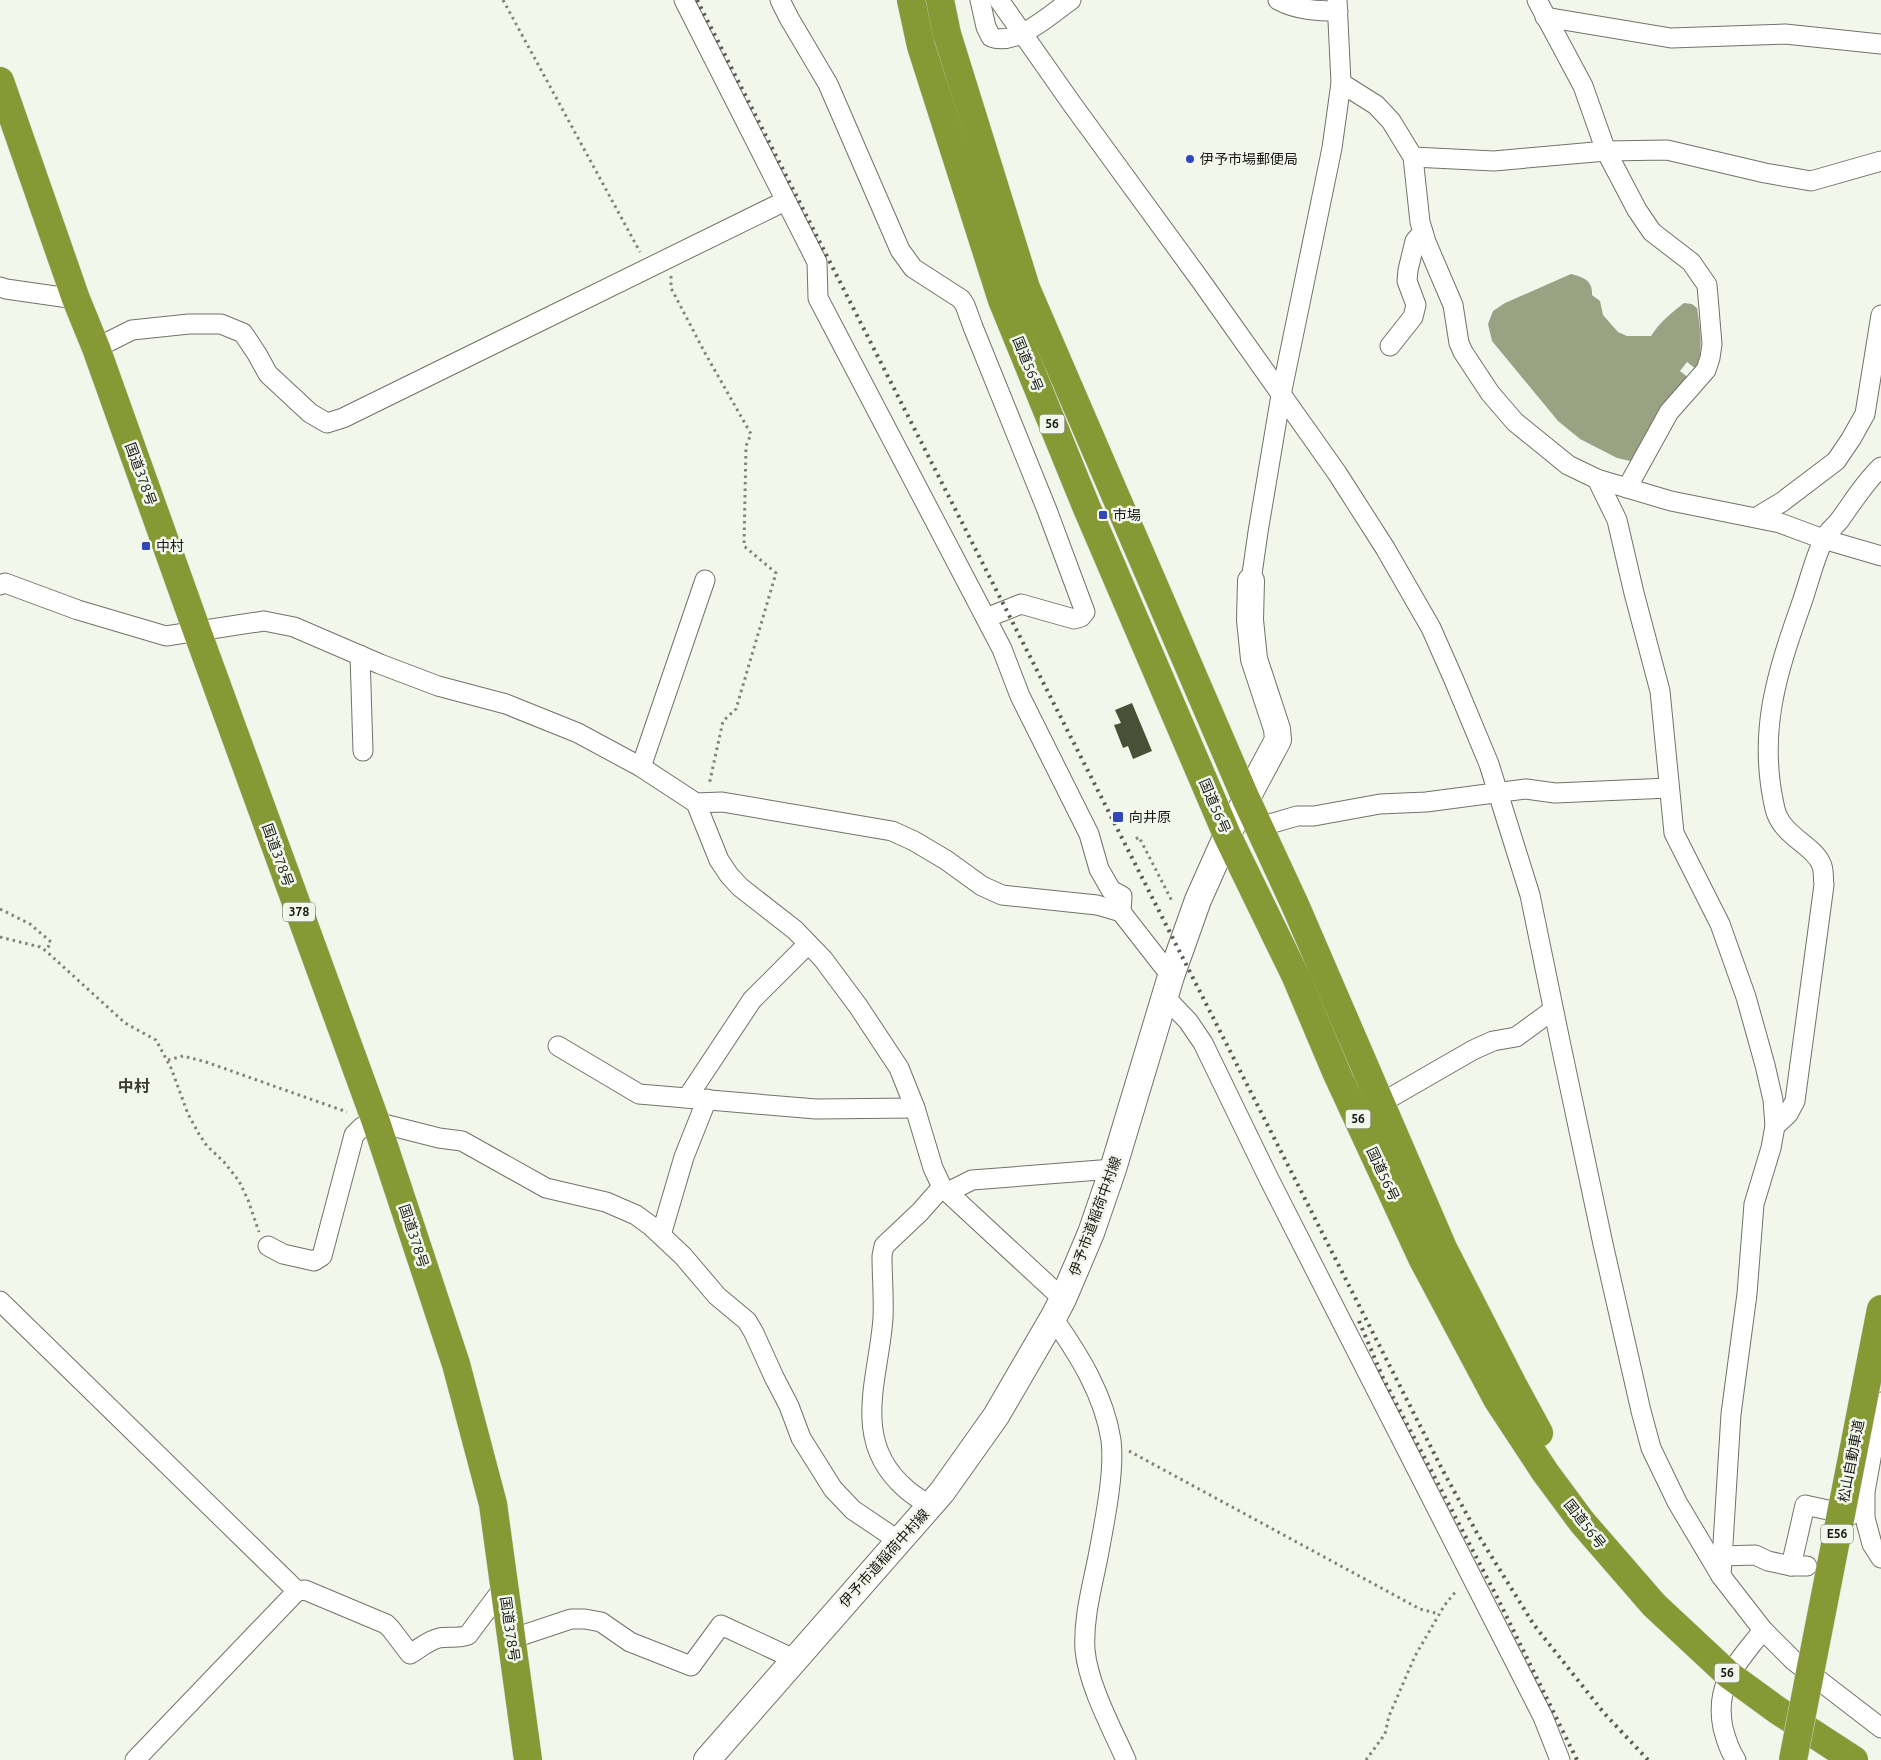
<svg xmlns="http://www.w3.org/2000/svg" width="1881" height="1760" font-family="Ubuntu,'Noto Sans JP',sans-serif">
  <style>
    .water { fill: #9aa284 }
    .building { fill: #4a5035 }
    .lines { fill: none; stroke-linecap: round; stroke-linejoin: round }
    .street-casing { stroke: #71736a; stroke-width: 21 }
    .secondary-casing { stroke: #71736a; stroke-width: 28 }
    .highway-casing { stroke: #d5d5d5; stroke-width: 29 }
    .path { stroke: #81837c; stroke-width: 3; stroke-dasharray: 2.5 4; stroke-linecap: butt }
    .street { stroke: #fff; stroke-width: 19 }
    .secondary { stroke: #fff; stroke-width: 26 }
    .highway { stroke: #879934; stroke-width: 28 }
    .rail { stroke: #5b5c57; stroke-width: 4; stroke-dasharray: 2.5 5; stroke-linecap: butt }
    .highway-bridge-casing { stroke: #d5d5d5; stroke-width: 29; stroke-linecap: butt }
    .highway-bridge { stroke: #879934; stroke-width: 28 }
    .poi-dot { fill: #3047b8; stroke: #f3f6eb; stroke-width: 2 }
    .labels { text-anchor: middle; stroke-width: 5; stroke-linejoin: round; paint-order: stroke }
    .shield { fill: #f3f6eb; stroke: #595b55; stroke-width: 1 }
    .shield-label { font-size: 12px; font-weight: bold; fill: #171815 }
    .poi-label { font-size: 14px; fill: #171815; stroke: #f3f6eb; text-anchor: start }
    .street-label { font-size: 14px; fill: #171815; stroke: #f3f6eb }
    .quarter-label { font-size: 16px; font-weight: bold; fill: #3b3d34; stroke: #f3f6eb }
  </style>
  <rect width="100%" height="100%" fill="#f3f6eb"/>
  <path class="water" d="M 1571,274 C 1584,277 1593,281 1592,295 L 1600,301 L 1603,315 L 1618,332 L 1627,336 L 1651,336 C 1660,322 1671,313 1684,303 L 1692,304 L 1697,308 C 1700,326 1704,352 1696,369 L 1687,362 L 1680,371 L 1689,378 L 1673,393 L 1660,411 L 1645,446 L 1630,461 L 1617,458 L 1580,439 L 1558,421 L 1492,341 L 1488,324 L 1493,311 L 1505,303 Z"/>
  <polygon class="building" points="1132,703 1152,751 1133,759 1128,746 1123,748 1114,725 1121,723 1115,710"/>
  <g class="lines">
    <defs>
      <g id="street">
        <polyline points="684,0 817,262 818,298 1002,649 1020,696 1089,834 1099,869 1111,890 1122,896 1121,912"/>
        <polyline points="780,0 789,18 828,84 900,250 913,268 961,299 965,305 973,327 1047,510 1085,612 1081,617 1074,619 1021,604 986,618"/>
        <path d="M 980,0 L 986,27 L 991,37 C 1016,47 1051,14 1071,0"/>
        <polyline points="999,0 1072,104 1201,281 1337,473 1385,548 1431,628 1454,680 1489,764 1530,895 1560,1041 1603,1244 1641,1411 1651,1448 1677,1502 1721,1576 1763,1630 1794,1661 1881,1728"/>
        <path d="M 1278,0 C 1296,10 1318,11 1338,11"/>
        <polyline points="1537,0 1583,86 1606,151 1637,210 1652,232 1691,262 1707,285 1712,344 1710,358 1706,370 1669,412 1627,488"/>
        <polyline points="1545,17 1671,38 1785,34 1881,44"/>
        <polyline points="1341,83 1376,105 1391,121 1413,157 1420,222 1426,242 1453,305 1459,343 1463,352 1490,393 1515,422 1568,465 1597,479 1671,501 1780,523 1823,539 1881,556"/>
        <polyline points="1413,157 1494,161 1606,151 1667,150 1765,173 1811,181 1881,161"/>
        <polyline points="0,287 6,289 76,299"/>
        <polyline points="1390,346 1413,317 1416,305 1407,281 1408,270 1415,241 1423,232"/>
        <polyline points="96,348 132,330 189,324 221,324 243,333 257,354 268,374 310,413 327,423 343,418 785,201"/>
        <polyline points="1597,479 1617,520 1634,593 1660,691 1674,833 1720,924 1746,997 1765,1065 1773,1100 1775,1126 1771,1148 1754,1204 1747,1294 1731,1414 1721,1576"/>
        <polyline points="1757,517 1782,502 1836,461 1851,439 1865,414 1881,315"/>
        <polyline points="1251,581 1258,532 1281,395 1332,148 1341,83 1337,0"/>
        <polyline points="0,585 5,583 78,610 166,636 264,621 294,627 380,664 438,686 506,704 578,733 641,767 696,803 719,860 729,875 740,887 795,930 823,959 858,1006 899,1068 915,1108 933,1168 942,1187 1063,1299"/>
        <polyline points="360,655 363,751"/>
        <polyline points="641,767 705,580"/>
        <polyline points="696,803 722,802 892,831 914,841 946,860 982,886 1002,895 1097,905 1121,912 1171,976"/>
        <polyline points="1259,827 1297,816 1314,816 1380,804 1426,802 1526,789 1555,793 1669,788"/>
        <polyline points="1165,997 1188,1021 1203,1043 1269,1179 1512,1656 1543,1717 1560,1760"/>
        <polyline points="558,1046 639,1094 816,1109 915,1108"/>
        <polyline points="687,1098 752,1000 808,944"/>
        <polyline points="1381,1103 1473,1050 1493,1041 1516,1037 1553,1010"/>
        <path d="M 1775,1126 L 1788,1114 L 1795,1101 L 1824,885 C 1823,879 1824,872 1822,866 C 1815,845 1782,837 1775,809 C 1757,732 1777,673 1802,602 C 1809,582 1814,560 1823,541 C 1826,533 1834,527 1839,521 C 1853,502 1864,483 1881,467"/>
        <polyline points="948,1192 972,1180 1113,1169"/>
        <polyline points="661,1235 684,1157 707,1099"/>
        <polyline points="268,1246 283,1254 314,1261 322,1256 354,1135 362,1127 376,1122 439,1138 462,1141 546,1188 606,1202 636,1215 651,1226 683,1256 717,1296 747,1321 754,1333 774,1377 789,1406 801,1438 833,1489 853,1510 899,1541"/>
        <polyline points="0,1301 297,1591 135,1760"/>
        <path d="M 1053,1318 C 1079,1355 1104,1395 1111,1440 C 1115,1473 1104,1524 1098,1557 C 1092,1587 1083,1619 1085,1650 C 1088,1684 1112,1729 1126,1760"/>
        <polyline points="1881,1402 1865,1492 1865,1518 1872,1544 1881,1558"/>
        <path d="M 930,1506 C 922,1500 912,1495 905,1488 C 850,1440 879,1378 883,1318 C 884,1298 882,1277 882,1256 L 884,1246 L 920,1212 L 942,1187"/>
        <polyline points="1722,1556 1755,1555 1768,1561 1791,1566 1807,1566"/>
        <polyline points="1791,1566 1805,1505 1851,1515"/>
        <path d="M 297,1591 L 305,1590 L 386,1624 L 391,1629 L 410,1654 C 419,1649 429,1640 439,1638 C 449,1636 458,1639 468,1635 L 504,1587"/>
        <polyline points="511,1639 571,1619 585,1619 601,1622 630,1642 691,1666 721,1625 794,1659"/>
        <path d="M 1736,1760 C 1729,1750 1726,1739 1723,1728 C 1714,1683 1738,1663 1763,1630"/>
      </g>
      <polyline id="secondary" points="707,1760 942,1492 996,1416 1053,1318 1063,1299 1091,1233 1113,1169 1171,976 1198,900 1227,835 1278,740 1277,729 1254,659 1250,620 1251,581"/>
      <g id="highway">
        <polyline points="911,0 921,46 1002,300 1086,506 1227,835 1296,977 1337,1074 1422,1258 1497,1399 1545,1472 1582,1522 1654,1605 1729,1675 1777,1710 1854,1760"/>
        <polyline points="940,0 947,34 1026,288 1246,799 1296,907 1443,1248 1514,1387 1539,1433"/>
        <polyline points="0,81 76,299 96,348 197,631 376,1122 456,1364 493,1504 528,1760"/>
      </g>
    </defs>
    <use href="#street" class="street-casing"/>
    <use href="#secondary" class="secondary-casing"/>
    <use href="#highway" class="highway-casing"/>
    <g class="path">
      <polyline points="503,0 640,252"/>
      <polyline points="671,276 671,288 705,353 751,434 746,446 744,546 776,573 736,709 723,721 709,785"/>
      <polyline points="1136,839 1139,837 1173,903"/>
      <polyline points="0,909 30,924 51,942 46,951"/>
      <polyline points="0,937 40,947 46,951 125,1023 156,1040 171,1068 188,1114 199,1134 207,1146 224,1162 239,1181 248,1200 259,1232"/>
      <polyline points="168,1060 183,1056 206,1062 347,1112"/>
      <polyline points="1129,1451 1420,1609 1439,1614"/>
      <polyline points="1366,1760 1385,1734 1389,1716 1415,1656 1444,1606 1457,1590"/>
    </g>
    <use href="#street" class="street"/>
    <use href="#secondary" class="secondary"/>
    <use href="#highway" class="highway"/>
    <g class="rail">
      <polyline points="697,0 1442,1469 1477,1533 1534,1625 1604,1713 1648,1760"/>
      <polyline points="1359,1321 1383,1378 1497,1597 1577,1760"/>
    </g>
    <defs>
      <polyline id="highway-bridge" points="1793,1760 1881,1309"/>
    </defs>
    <use href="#highway-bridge" class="highway-bridge-casing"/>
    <use href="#highway-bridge" class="highway-bridge"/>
  </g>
  <g class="poi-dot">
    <circle cx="1190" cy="159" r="5"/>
    <rect x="1098" y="510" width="10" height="10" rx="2.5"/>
    <rect x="141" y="541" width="10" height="10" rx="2.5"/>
    <rect x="1112" y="811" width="12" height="12" rx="2.5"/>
  </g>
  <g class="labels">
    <g class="shield">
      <rect x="1039.5" y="414.5" width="25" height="19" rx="4"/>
      <rect x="283" y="902.5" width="32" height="19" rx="4"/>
      <rect x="1345.5" y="1109.5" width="25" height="19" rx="4"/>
      <rect x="1821" y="1524.5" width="32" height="19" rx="4"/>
      <rect x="1714.5" y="1663.5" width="25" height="19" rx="4"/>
    </g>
    <g class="shield-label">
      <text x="1052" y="428">56</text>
      <text x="299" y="916">378</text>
      <text x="1358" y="1123">56</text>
      <text x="1837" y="1538">E56</text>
      <text x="1727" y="1677">56</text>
    </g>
    <g class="poi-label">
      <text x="1200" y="164">伊予市場郵便局</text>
      <text x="1113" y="520">市場</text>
      <text x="156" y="551">中村</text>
      <text x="1129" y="822">向井原</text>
    </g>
    <g class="street-label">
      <text transform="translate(1028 364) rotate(68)" y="5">国道56号</text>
      <text transform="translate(141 474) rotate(70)" y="5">国道378号</text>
      <text transform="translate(1215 806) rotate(67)" y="5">国道56号</text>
      <text transform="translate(278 855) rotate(70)" y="5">国道378号</text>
      <text transform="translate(1383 1174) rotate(65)" y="5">国道56号</text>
      <text transform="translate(1095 1216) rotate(-70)" y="5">伊予市道稲荷中村線</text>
      <text transform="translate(414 1236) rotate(72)" y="5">国道378号</text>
      <text transform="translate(1851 1461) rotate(-79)" y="5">松山自動車道</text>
      <text transform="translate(1585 1524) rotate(52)" y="5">国道56号</text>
      <text transform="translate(884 1558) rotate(-48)" y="5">伊予市道稲荷中村線</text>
      <text transform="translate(510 1629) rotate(82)" y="5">国道378号</text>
    </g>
    <g class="quarter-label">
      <text x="134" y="1092">中村</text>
    </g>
  </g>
</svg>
